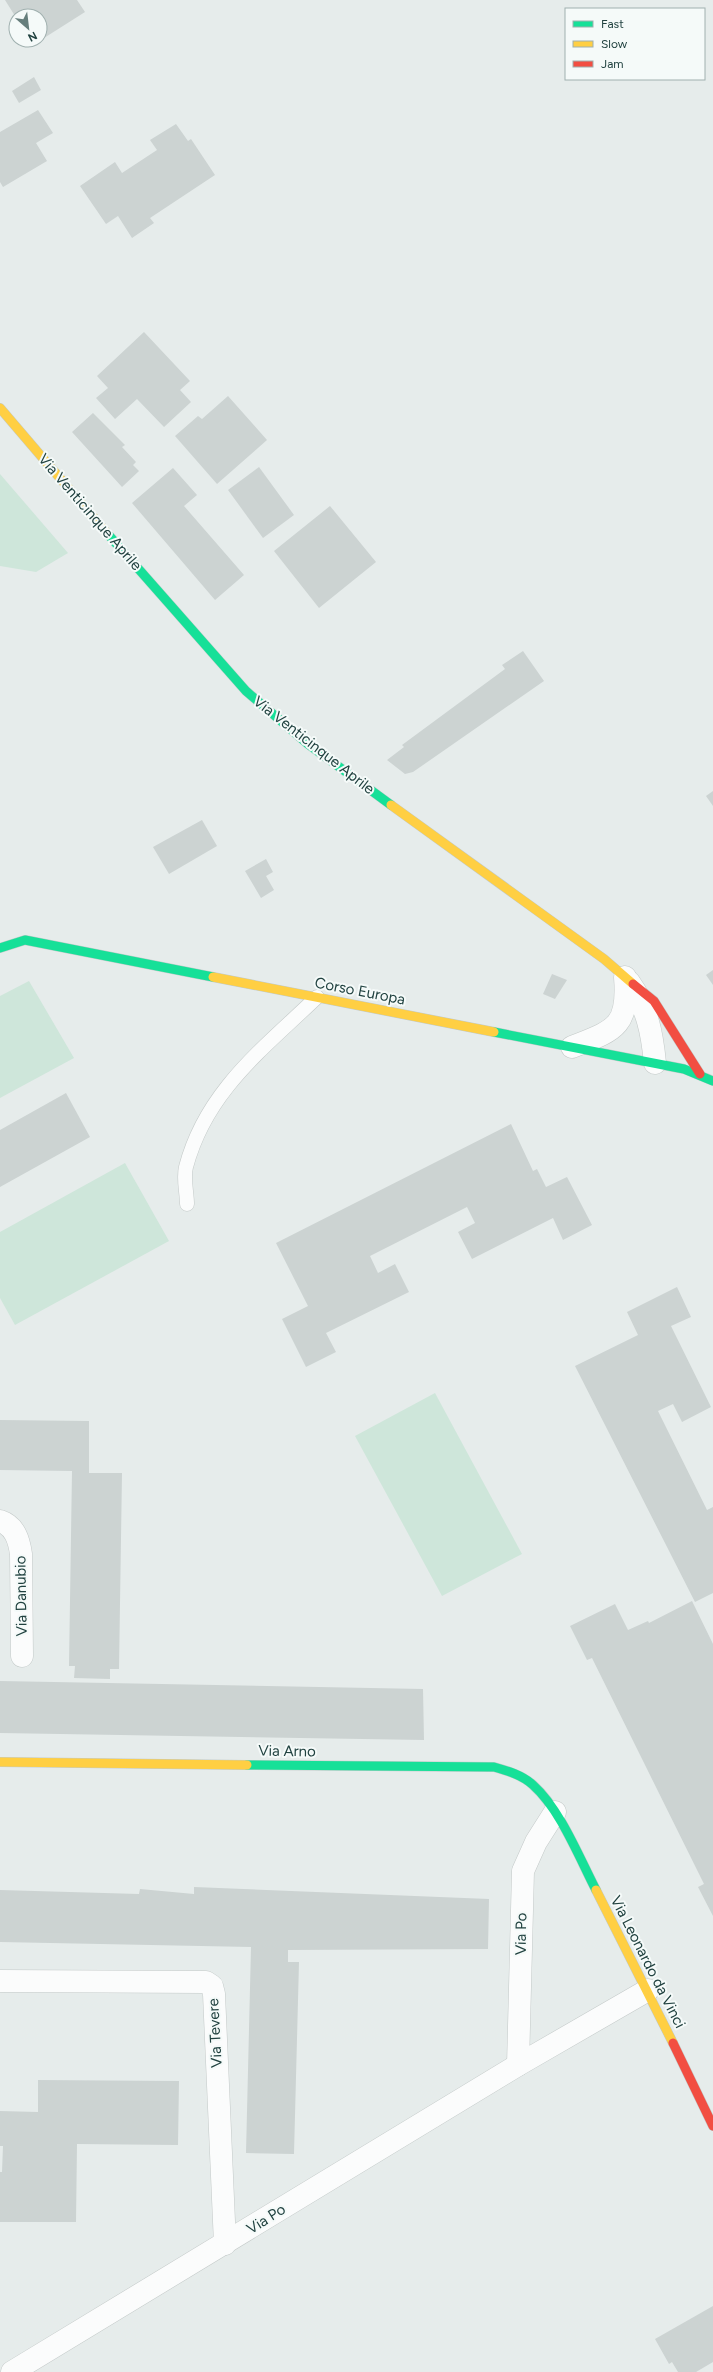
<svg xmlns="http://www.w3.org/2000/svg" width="713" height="2372" font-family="Figtree,sans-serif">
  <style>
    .green { fill: #cee6da }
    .building { fill: #ccd3d2 }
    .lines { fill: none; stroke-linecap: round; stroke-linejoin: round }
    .lane-casing { stroke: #c3c9c8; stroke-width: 15 }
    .street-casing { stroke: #c3c9c8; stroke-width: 23 }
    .fast-casing { stroke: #c1cac9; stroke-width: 10 }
    .slow-casing { stroke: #c1cac9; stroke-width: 10 }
    .jam-casing { stroke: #c1cac9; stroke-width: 10 }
    .lane { stroke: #fbfcfc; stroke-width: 14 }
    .street { stroke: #fbfcfc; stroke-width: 22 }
    .fast { stroke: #16e098; stroke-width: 9 }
    .slow { stroke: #ffcf43; stroke-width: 9 }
    .jam { stroke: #f24e42; stroke-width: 9 }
    .labels { text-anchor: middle; stroke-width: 4; stroke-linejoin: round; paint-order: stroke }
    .street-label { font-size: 15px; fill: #214240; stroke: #f5faf9 }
  </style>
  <rect width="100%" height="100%" fill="#e6eceb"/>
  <g class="green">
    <polygon points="0,474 68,553 36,572 0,566"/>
    <polygon points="29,981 74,1058 0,1098 0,996"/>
    <polygon points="125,1163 169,1241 15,1325 0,1298 0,1232"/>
    <polygon points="435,1393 522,1554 442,1596 355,1436"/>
  </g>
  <g class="building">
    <polygon points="5,0 77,0 85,12 33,45 30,40 40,40 40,16 15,16"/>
    <polygon points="34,77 41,90 19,103 12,91"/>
    <polygon points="38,110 53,133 36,143 47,161 3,187 0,182 0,132"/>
    <polygon points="176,124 188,141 191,139 215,175 150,218 154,223 132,238 118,216 106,224 80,186 115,162 122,173 157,150 150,140"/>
    <polygon points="144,332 190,381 180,390 191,402 164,427 137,399 115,419 96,398 108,388 97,376"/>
    <polygon points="228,396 267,440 217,484 175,436 198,416 202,419"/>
    <polygon points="93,413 125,445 122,447 136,462 133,465 139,471 122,487 72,432"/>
    <polygon points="259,467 294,515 263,538 228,490"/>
    <polygon points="173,468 197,495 184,506 244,575 215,600 132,503"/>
    <polygon points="330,506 376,562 319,608 274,551"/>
    <polygon points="523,651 544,681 413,772 405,774 387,760 404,747 402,745 505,669 502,665"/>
    <polygon points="713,791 713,806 706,796"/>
    <polygon points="202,820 217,846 169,874 153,847"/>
    <polygon points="266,859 273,872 266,876 274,890 261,898 245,871"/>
    <polygon points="713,970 713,985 706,975"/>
    <polygon points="552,974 567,980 555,999 543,994"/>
    <polygon points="66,1093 90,1137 0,1187 0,1130"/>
    <polygon points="511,1124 533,1171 537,1169 546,1187 567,1177 592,1225 563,1240 553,1218 472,1259 458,1232 475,1223 467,1207 370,1256 378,1273 395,1264 409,1292 326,1333 336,1352 306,1367 282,1319 308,1306 276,1243"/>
    <polygon points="677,1287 691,1317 671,1326 711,1407 682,1422 673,1404 658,1411 707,1510 713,1507 713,1593 695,1602 575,1366 638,1335 627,1312"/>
    <polygon points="0,1420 89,1421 89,1473 122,1473 119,1669 110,1669 110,1679 74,1678 75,1666 69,1666 72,1471 0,1470"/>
    <polygon points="692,1601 713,1644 713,1916 698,1887 704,1884 592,1658 587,1660 570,1626 615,1604 628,1630 648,1621 649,1623"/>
    <polygon points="0,1681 423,1689 424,1740 0,1733"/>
    <polygon points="194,1887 489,1899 488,1949 288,1950 288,1962 299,1962 294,2154 246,2153 251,1947 0,1942 0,1890 139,1894 140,1889 194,1894"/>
    <polygon points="38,2080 179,2081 178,2145 77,2144 76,2222 0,2222 0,2172 2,2172 3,2146 0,2146 0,2111 38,2112"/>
    <polygon points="713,2306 713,2362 696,2372 678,2372 672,2362 669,2364 655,2339"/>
  </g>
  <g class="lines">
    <defs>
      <path id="lane" d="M 187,1204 C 187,1193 183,1178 186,1167 C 206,1091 263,1049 317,997"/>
      <g id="street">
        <path d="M 629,982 C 647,1007 652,1032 655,1063"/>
        <path d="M 572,1047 C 615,1030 629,1027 625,977"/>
        <path d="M 0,1521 C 15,1526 19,1540 21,1554 L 22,1656"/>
        <polyline points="0,1981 206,1982 212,1986 214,1994 225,2244"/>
        <polyline points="518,2065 523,1871 536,1842 555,1812"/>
        <polyline points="12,2372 518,2065 648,1990"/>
      </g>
      <g id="fast">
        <polyline points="106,532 246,691 308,744 391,805"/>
        <polyline points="0,948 25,940 213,977"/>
        <polyline points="494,1032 684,1069 713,1081"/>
        <path d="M 247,1765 L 494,1767 C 508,1771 522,1775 533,1785 C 560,1809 579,1857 596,1890"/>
      </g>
      <g id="slow">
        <polyline points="0,408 106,532"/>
        <polyline points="391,805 604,959 633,984"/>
        <polyline points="213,977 494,1032"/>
        <polyline points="0,1762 247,1765"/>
        <polyline points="596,1890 673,2043"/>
      </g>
      <g id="jam">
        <polyline points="633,984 654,1001 700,1074"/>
        <polyline points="673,2043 713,2126"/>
      </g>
    </defs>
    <use href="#lane" class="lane-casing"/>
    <use href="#street" class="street-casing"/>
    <use href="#fast" class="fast-casing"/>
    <use href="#slow" class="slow-casing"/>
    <use href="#jam" class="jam-casing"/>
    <use href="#lane" class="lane"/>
    <use href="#street" class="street"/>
    <use href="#fast" class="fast"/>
    <use href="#slow" class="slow"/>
    <use href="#jam" class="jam"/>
  </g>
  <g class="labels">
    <g class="street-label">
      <text transform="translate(90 512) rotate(49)" y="5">Via Venticinque Aprile</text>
      <text transform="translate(314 745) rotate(38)" y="5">Via Venticinque Aprile</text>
      <text transform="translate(360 991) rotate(11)" y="5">Corso Europa</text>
      <text transform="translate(21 1596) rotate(-91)" y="5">Via Danubio</text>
      <text transform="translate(287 1751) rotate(1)" y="5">Via Arno</text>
      <text transform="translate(521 1934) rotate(-89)" y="5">Via Po</text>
      <text transform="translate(648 1962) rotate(63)" y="5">Via Leonardo da Vinci</text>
      <text transform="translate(215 2033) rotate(-93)" y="5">Via Tevere</text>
      <text transform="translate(266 2219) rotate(-32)" y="5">Via Po</text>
    </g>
  </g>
  <rect x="565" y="8" width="140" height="72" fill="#f5faf9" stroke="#a0b0af"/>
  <rect x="573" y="21" width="20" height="6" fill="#16e098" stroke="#a0b0af"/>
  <text x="601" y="28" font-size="12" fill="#214240">Fast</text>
  <rect x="573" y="41" width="20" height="6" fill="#ffcf43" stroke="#a0b0af"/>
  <text x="601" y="48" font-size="12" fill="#214240">Slow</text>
  <rect x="573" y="61" width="20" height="6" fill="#f24e42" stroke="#a0b0af"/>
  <text x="601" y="68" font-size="12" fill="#214240">Jam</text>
  <g transform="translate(28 28) rotate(152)"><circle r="19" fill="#f5faf9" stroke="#a0b0af"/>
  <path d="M0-3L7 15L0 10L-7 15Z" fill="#667e7c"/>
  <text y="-6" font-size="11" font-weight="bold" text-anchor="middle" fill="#214240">N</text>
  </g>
</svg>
